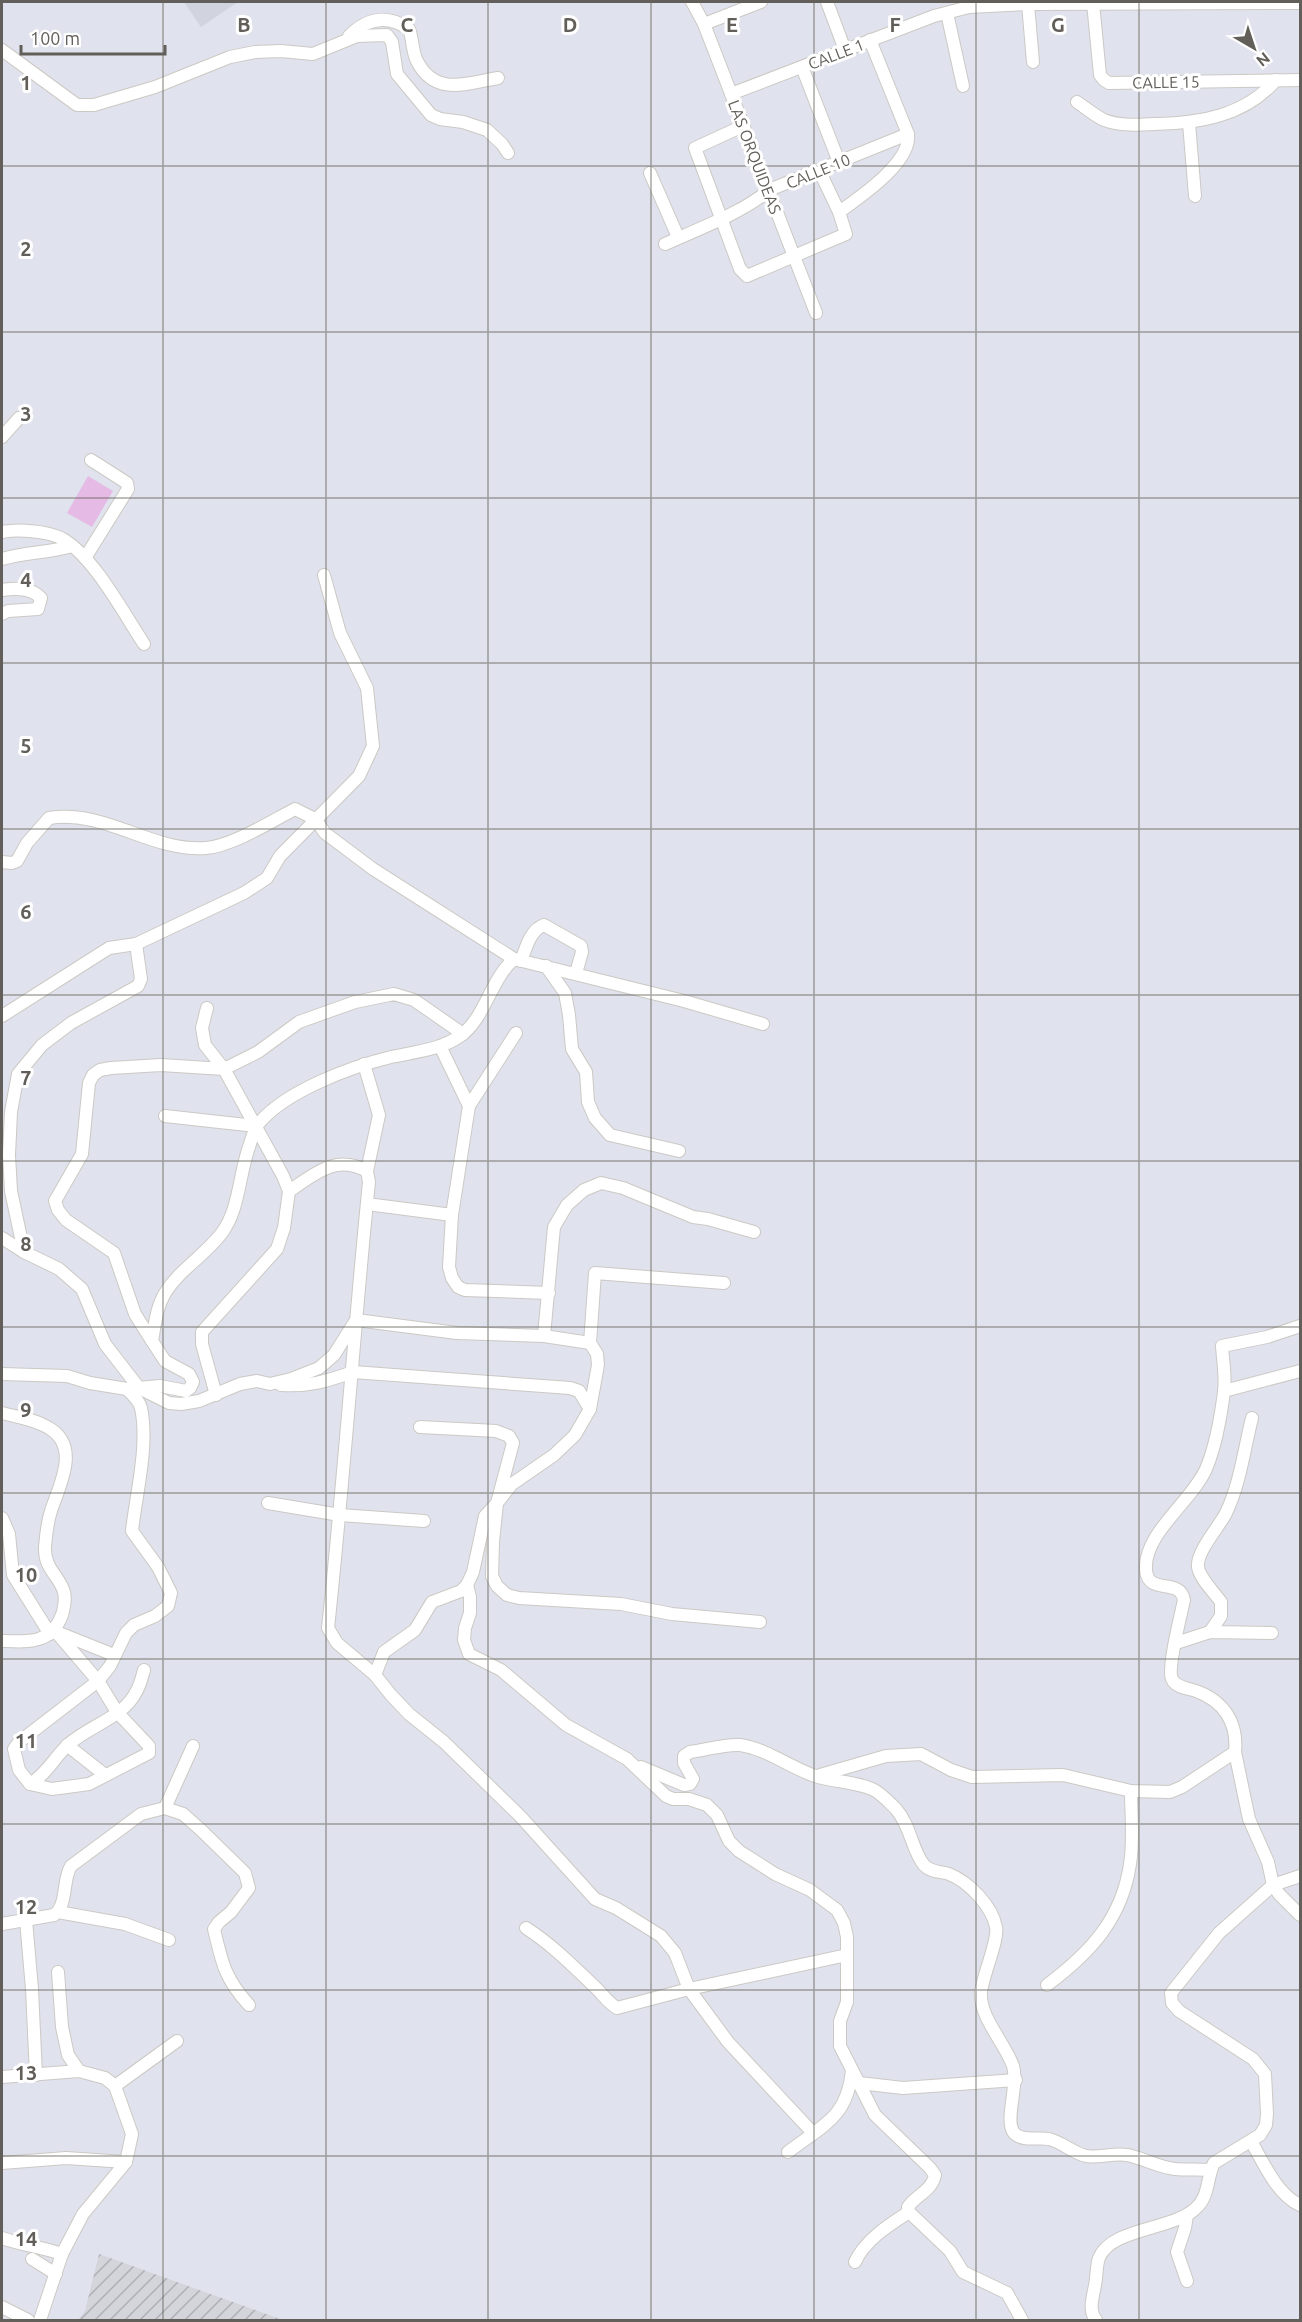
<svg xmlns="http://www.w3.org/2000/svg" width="1302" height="2322" font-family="Ubuntu,sans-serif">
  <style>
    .industrial { fill: url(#industrial-furrows) }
    .education { fill: #d1d4df }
    .garden { fill: #e5bbe5 }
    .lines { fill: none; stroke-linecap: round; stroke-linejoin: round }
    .minor-casing { stroke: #ccc9c4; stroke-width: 14 }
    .minor { stroke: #fff; stroke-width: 12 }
    .grid { fill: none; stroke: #625e59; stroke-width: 1.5; stroke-opacity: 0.55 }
    .labels { text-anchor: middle; stroke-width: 6; stroke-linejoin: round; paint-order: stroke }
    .street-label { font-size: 16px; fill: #625e59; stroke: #fff }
    .grid-label { font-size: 20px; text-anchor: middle; font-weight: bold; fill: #625e59; stroke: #fff; stroke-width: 6; stroke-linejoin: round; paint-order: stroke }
  </style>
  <defs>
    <pattern id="industrial-furrows" width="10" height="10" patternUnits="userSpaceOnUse" patternTransform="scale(1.5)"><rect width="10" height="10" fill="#d3d5db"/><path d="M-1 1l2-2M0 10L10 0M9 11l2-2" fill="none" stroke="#afb0b5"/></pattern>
  </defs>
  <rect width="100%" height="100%" fill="#e0e3ed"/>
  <polygon class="industrial" points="99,2254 283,2320 78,2320 85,2311"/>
  <polygon class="education" points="184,2 238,2 201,27"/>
  <polygon class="garden" points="88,476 113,491 92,527 67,513"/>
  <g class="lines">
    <defs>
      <g id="minor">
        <polyline points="692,2 704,24 816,313"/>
        <polyline points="827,2 845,50"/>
        <polyline points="1093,3 1100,75 1104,80 1109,83 1300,80"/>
        <polyline points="1028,4 1033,62"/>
        <polyline points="947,13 963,86"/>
        <polyline points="704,24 761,2"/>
        <path d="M 349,36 C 367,18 387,14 409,29 C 413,39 412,52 417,61 C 435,97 468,83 498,78"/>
        <polyline points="2,50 77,105 94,105 155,87 230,57 255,52 281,51 313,54 357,36 387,35 392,42 397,74 431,115 440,119 463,122 487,130 502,144 508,153"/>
        <polyline points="802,67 839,162"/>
        <polyline points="731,94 934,16 969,7 1028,4 1300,3"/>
        <path d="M 1077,102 C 1086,108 1095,116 1104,120 C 1120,126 1138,125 1155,124 C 1200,123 1245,116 1276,80"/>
        <polyline points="1189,123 1195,196"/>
        <polyline points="743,126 695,148 740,269 747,276 846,234 839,212 819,170"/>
        <polyline points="650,173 678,237"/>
        <path d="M 839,212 C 860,197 912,162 908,134 L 870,40"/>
        <path d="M 665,244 C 696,230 744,212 769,190 L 908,134"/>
        <polyline points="2,437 19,418"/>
        <path d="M 2,532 C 18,529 46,531 61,538 C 93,555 124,614 144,644"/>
        <polyline points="85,558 128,489 127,483 91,460"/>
        <path d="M 2,559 C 25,552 49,553 72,546"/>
        <path d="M 2,590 C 15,588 31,587 41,598 L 38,609 L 8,611 L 2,614"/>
        <path d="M 2,862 L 12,863 L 17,861 L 27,843 L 49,818 C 105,809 151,852 206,848 C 232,846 272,821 295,809 L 315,819 L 325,833 L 373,869 L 514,959 L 684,1001 L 763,1024"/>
        <polyline points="136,944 141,979 138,986 71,1023 42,1045 18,1074 11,1112 9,1155 11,1191 24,1252 59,1269 82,1289 105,1344 139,1388 169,1403 181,1404 199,1401 240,1384 257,1381 270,1384 291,1379 319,1368 334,1355 356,1320 457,1333 544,1336 590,1343"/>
        <path d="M 521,961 C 526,948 530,930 544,925 L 581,946 L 582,952 L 576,973"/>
        <polyline points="546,966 565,993 569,1015 572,1049 586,1072 588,1102 595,1118 610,1135 679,1151"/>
        <polyline points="207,1008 202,1028 205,1045 224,1069 283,1176 289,1191 284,1228 277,1249 202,1332 202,1344 216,1395"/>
        <polyline points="2,1016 109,948 136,944 244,893 267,878 280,856 359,776 373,746 367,688 340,633 324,575"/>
        <polyline points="440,1046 469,1106 452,1215 449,1267 452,1278 458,1287 465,1290 549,1293"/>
        <path d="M 364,1064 L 379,1115 L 367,1171 L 369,1182 C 354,1330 344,1479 328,1628 L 337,1643 L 375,1675 L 391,1695 L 409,1714 L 444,1742 L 520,1816 L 595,1899 L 616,1908 L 661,1936 L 675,1953 L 689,1989 L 728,2042 L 813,2133"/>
        <polyline points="469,1106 516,1033"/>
        <polyline points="165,1116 256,1126"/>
        <path d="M 289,1191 C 315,1174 335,1154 367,1171"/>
        <polyline points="367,1204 452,1215"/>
        <polyline points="2,1238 24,1252"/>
        <polyline points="724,1283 595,1273 590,1343 597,1354 598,1365 590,1409 575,1435 554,1455 512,1484 497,1503 493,1542 492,1576 497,1586 507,1595 519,1598 621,1604 672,1614 760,1622"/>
        <path d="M 1300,1326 L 1267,1337 L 1222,1346 C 1223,1361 1226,1378 1224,1392 C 1221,1415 1215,1448 1206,1469 C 1192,1501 1143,1534 1146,1570 C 1148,1596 1180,1577 1184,1600 C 1181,1614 1167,1669 1172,1679 C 1176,1688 1188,1688 1196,1691 C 1224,1701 1238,1723 1235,1752 L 1249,1819 L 1268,1862 L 1273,1885 L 1279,1894 L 1300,1915"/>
        <polyline points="544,1336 554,1227 567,1205 584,1190 601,1183 623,1188 693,1217 708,1219 754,1232"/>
        <polyline points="152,1341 135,1314 114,1253 66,1220 58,1210 55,1201 82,1154 89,1083 93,1075 100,1070 111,1068 161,1065 224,1069 258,1052 299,1022 355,1002 394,994 414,1000 463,1034"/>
        <path d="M 2,1374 L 67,1376 L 90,1383 L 127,1389 L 160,1386 L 186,1391 L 190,1388 L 193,1382 L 189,1374 L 165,1361 L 152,1341 C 155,1325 156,1308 165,1293 C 179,1270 204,1256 221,1234 C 240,1210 239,1172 250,1144 C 252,1137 254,1129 259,1123 C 286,1091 350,1067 391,1057 C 414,1052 440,1050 460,1036 C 485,1019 490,980 514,959"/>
        <path d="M 281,1385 C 309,1387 327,1381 353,1372 L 570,1388 L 579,1391 L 590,1409"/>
        <path d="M 127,1389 C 132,1394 139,1400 141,1408 C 149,1445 136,1494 132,1531 L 158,1567 L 171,1593 L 168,1606 L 155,1616 L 134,1625 L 126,1633 L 110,1666 L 98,1681 L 19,1742 L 14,1749 L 19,1770 L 30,1784 C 49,1772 54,1757 69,1744 C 89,1726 124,1717 136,1692 C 140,1686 142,1677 144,1670"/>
        <polyline points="1224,1391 1300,1371"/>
        <path d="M 2,1413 C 17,1417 35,1419 49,1428 C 81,1447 59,1486 51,1511 C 47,1523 46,1535 45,1547 C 44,1569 59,1575 64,1592 C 66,1600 64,1608 62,1615 C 51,1644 29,1642 2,1641"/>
        <polyline points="268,1503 340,1515 424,1521"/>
        <polyline points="2,1518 9,1534 13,1575 50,1634"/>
        <path d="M 467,1585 L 470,1597 L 470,1613 L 465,1628 L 464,1640 L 469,1654 L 501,1670 L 566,1725 L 627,1759 L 666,1796 L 673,1799 L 689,1799 L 707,1805 L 717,1815 L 729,1841 L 739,1851 L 775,1874 L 810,1890 L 837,1910 L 844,1923 L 847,1937 L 847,2002 L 840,2021 L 840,2046 L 875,2115 L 930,2168 L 935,2175 C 932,2191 916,2195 908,2207 L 909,2212 L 950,2251 L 963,2272 L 1007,2293 L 1022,2320"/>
        <path d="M 1210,1632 L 1221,1616 L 1221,1602 C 1214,1592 1200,1579 1198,1567 C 1196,1552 1219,1527 1226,1513 C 1240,1484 1244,1450 1252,1418"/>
        <polyline points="59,1633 114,1655"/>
        <polyline points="1176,1643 1210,1632 1272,1633"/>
        <polyline points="375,1675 384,1652 415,1630 432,1602 461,1591 467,1585 473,1572 485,1516 497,1503 513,1443 509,1436 496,1431 420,1427"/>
        <polyline points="67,1745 105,1775"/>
        <path d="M 641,1767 L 684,1785 L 690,1784 L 693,1779 L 684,1763 L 684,1756 L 690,1752 C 706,1750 724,1744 740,1745 C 767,1749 789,1767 815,1776 C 833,1782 853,1781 872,1789 C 881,1793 889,1802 896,1809 C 911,1826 912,1851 924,1865 C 931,1873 941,1871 949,1874 C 969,1882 992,1906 996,1927 C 999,1939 983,1975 981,1992 C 979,2017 1005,2043 1013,2066 C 1019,2085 1004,2120 1014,2133 C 1022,2142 1039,2137 1049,2139 C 1062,2142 1073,2153 1086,2156 C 1099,2158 1113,2153 1127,2155 C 1143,2158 1158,2167 1175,2169 C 1186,2170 1199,2169 1211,2170"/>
        <polyline points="820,1775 886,1756 921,1754 951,1770 972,1777 1063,1775 1131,1791 1170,1792 1182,1787 1235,1752"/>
        <polyline points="30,1784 52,1789 89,1784 149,1753 149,1746 117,1712 98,1681 57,1633 52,1632"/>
        <polyline points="165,1808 193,1746"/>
        <polyline points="58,1912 125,1924 169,1940"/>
        <polyline points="26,1920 32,1989 36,2075"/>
        <path d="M 2,1924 L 54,1915 C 68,1905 62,1880 71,1866 L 141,1814 L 165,1808 L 183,1814 L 201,1830 L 245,1873 L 249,1888 L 231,1912 L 219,1922 L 214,1929 C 222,1963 225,1979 249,2005"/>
        <path d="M 526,1928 C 551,1944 572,1965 594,1986 C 602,1993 607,2002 617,2008 L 689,1989 L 847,1955"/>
        <polyline points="58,1972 62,2027 68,2055 79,2071"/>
        <path d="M 1047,1985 C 1090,1953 1122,1919 1130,1864 C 1134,1841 1131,1815 1131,1791"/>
        <polyline points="2,2077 79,2071 105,2078 115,2086 132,2134 126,2162 83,2214 62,2254 40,2320"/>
        <polyline points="859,2083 903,2088 1016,2080"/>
        <polyline points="115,2086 177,2041"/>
        <path d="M 1251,2141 C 1263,2162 1277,2195 1300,2205"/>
        <path d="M 788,2152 C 823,2125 847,2118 852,2071"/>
        <polyline points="2,2163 66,2158 126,2162"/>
        <path d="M 2,2238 C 22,2245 41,2247 62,2254"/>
        <polyline points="32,2259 56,2274"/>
        <path d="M 855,2262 C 865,2240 889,2225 909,2212"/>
        <polyline points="1187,2281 1177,2252 1185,2228 1187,2215"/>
        <polyline points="2,2307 28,2320"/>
        <path d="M 1096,2320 C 1088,2310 1093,2297 1095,2285 C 1097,2277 1096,2266 1099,2258 C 1111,2228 1172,2230 1195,2209 C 1210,2196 1206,2179 1214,2163 L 1260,2135 L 1266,2125 L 1267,2114 L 1265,2074 L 1253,2059 L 1179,2011 L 1172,2003 L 1171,1993 L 1219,1933 L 1273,1885 L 1300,1876"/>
      </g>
    </defs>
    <use href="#minor" class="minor-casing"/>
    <use href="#minor" class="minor"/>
  </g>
  <path class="grid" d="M 163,2 L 163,2320M 326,2 L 326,2320M 488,2 L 488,2320M 651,2 L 651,2320M 814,2 L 814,2320M 976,2 L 976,2320M 1139,2 L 1139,2320M 2,166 L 1300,166M 2,332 L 1300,332M 2,498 L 1300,498M 2,663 L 1300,663M 2,829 L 1300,829M 2,995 L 1300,995M 2,1161 L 1300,1161M 2,1327 L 1300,1327M 2,1493 L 1300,1493M 2,1659 L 1300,1659M 2,1824 L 1300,1824M 2,1990 L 1300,1990M 2,2156 L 1300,2156"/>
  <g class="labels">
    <g class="street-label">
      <text transform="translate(836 54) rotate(-21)" y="6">CALLE 1</text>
      <text transform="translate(1166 82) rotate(-1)" y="6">CALLE 15</text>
      <text transform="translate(755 157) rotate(69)" y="6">LAS ORQUIDEAS</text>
      <text transform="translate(818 171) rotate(-22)" y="6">CALLE 10</text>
    </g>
  </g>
  <g class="grid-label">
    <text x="244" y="32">B</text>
    <text x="407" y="32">C</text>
    <text x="570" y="32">D</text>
    <text x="732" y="32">E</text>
    <text x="895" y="32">F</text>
    <text x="1058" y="32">G</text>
    <text x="26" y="90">1</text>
    <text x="26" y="256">2</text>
    <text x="26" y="421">3</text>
    <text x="26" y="587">4</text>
    <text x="26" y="753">5</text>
    <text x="26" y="919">6</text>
    <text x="26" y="1085">7</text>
    <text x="26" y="1251">8</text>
    <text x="26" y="1417">9</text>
    <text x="26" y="1582">10</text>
    <text x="26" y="1748">11</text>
    <text x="26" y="1914">12</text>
    <text x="26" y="2080">13</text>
    <text x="26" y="2246">14</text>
  </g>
  <rect width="1302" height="2322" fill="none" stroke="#625e59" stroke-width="6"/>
  <g transform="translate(1254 48) rotate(141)" stroke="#ffffff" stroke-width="4.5" paint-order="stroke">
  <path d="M0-4.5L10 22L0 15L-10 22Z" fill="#625e59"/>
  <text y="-9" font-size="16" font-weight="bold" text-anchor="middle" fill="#625e59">N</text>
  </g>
  <path d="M21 45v9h144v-9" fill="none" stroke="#625e59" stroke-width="3"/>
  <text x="30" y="45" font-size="18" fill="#625e59" stroke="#ffffff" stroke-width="4.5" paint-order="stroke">100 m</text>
</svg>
